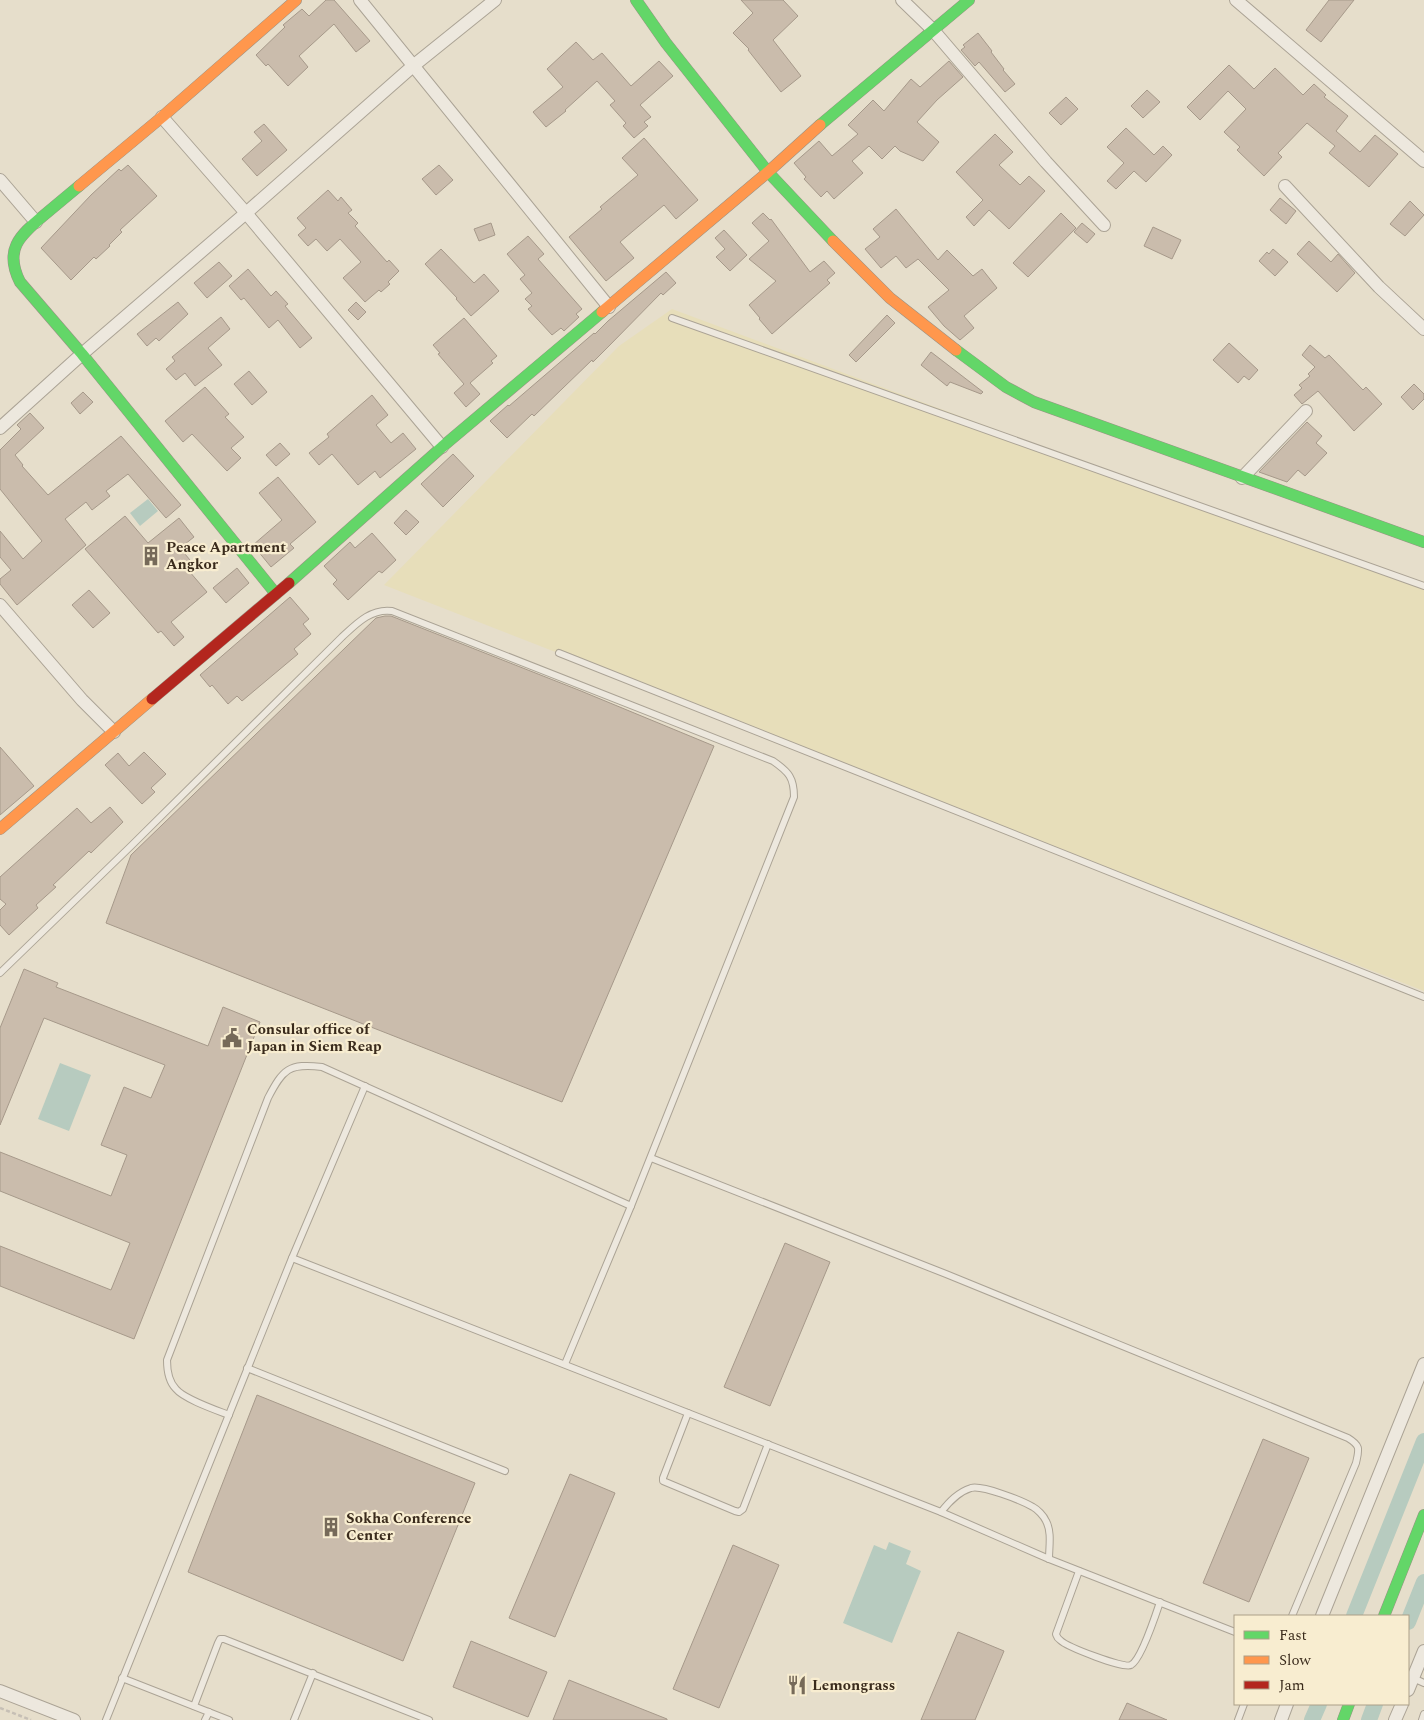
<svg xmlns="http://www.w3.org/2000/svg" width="1424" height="1720" font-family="Spectral,serif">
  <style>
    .farmland { fill: #e7deba }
    .water { fill: #b7cbbf }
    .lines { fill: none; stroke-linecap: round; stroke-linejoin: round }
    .canal { stroke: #b7cbbf; stroke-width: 16 }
    .building { fill: #cabcac; stroke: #a6998a }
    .lane-casing { stroke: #aba395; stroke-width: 8 }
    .street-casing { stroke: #aba395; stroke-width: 14 }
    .fast-casing { stroke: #9a9285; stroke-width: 12 }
    .slow-casing { stroke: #9a9285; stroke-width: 12 }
    .jam-casing { stroke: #9a9285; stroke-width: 12 }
    .path { stroke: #c6bfb5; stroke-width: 2.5; stroke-dasharray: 4 2.5; stroke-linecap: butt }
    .lane { stroke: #ede8de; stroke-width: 6 }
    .street { stroke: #ede8de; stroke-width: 12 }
    .fast { stroke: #63d668; stroke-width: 11 }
    .slow { stroke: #ff974d; stroke-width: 11 }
    .jam { stroke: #b3261e; stroke-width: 11 }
    .labels { text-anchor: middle; stroke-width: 4.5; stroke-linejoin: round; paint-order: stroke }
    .poi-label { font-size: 15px; font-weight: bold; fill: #3a2b1c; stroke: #f8edd0; text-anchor: start }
  </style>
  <rect width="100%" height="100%" fill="#e6decb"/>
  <polygon class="farmland" points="672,309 1424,589 1424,991 384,585 619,346"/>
  <g class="water">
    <polygon points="148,499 158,511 140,526 130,513"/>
    <polygon points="60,1063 91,1075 69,1131 38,1119"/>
    <polygon points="889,1542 911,1551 906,1564 921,1571 892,1643 843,1623 874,1545 886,1550"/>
  </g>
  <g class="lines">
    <g class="canal">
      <polyline points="1354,1616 1424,1441"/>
      <polyline points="1408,1622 1424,1582"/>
      <polyline points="1312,1720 1319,1704"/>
      <polyline points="1369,1720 1375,1704"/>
    </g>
  </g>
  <g class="building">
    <polygon points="326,0 334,0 370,41 356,52 334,24 299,56 308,67 288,86 268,64 266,66 256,55 285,27 283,25 302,9 309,16"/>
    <polygon points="741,0 783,0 798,16 773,40 801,76 781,92 748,50 749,49 733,33 753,13"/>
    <polygon points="1329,0 1354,0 1321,42 1306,30"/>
    <polygon points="978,33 992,51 991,52 1004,69 1003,70 1015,84 1005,92 979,62 975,66 961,50 965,47 963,45"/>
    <polygon points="576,42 593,60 602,53 631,86 659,61 673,76 640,105 651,117 644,122 648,126 634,138 623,126 626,123 610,105 615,101 597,81 565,110 566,111 546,127 533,112 563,87 547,69"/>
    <polygon points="949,61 963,77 937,100 917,122 939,142 923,161 900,151 895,146 882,159 869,146 852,161 863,173 834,199 827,191 821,197 804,179 806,177 794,163 819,141 832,156 858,134 848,125 873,100 884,111 911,79 920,87"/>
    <polygon points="1229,65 1254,89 1275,68 1303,95 1314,84 1326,95 1324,97 1348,116 1336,131 1360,152 1375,135 1398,154 1369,187 1329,153 1335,146 1307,123 1278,153 1282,157 1264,176 1237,150 1240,147 1224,132 1246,109 1228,91 1200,120 1187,107"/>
    <polygon points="1147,90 1160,102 1143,118 1131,106"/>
    <polygon points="1066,97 1078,109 1061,125 1049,113"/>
    <polygon points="264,124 287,150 257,176 242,159 262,141 254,132"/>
    <polygon points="1126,128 1154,155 1163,146 1172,155 1146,182 1134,171 1116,189 1107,181 1124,163 1107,147"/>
    <polygon points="995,134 1013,152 999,165 1020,185 1029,176 1045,191 1009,229 989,210 974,226 966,217 983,200 956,172"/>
    <polygon points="644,138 698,200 676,219 664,205 620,242 634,258 606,281 569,237 602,209 600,207 638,175 622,158"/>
    <polygon points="128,165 157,196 120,230 122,232 109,245 110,246 96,259 94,257 71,280 41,248 91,195 119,169 121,171"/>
    <polygon points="439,165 453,180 436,195 422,179"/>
    <polygon points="328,190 338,201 341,197 352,210 348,213 358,223 355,226 387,262 389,260 399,271 388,282 390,284 381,292 379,290 365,302 343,278 361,262 340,239 327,251 316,239 308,246 298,235 306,228 297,218"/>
    <polygon points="1280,198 1296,211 1286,224 1270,210"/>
    <polygon points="1410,201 1424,215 1405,236 1390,224"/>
    <polygon points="896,209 938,260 947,250 973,276 982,269 997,288 964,316 974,328 960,340 944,326 928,307 949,290 918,259 906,268 896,256 881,268 865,249 880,237 873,229"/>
    <polygon points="763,213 770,220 771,219 810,272 824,261 835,273 827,280 830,283 772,334 759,319 760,318 749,305 776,281 749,259 769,241 752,223"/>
    <polygon points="1061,213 1076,228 1028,277 1013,263"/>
    <polygon points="491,223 495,235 479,241 474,229"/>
    <polygon points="1082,223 1095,234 1087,243 1074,232"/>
    <polygon points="1153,227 1181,240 1172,259 1144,246"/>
    <polygon points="724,230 747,255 730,271 716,257 725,249 715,238"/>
    <polygon points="528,236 544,254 538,259 582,309 576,314 579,317 564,331 561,328 552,335 528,309 532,306 525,299 532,293 520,279 525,275 507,254"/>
    <polygon points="1309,241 1331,262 1338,254 1355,273 1337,292 1297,254"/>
    <polygon points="441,249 474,283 484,274 499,291 471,316 456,299 457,298 425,264"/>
    <polygon points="1273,249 1288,262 1275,276 1259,261 1267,252 1269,254"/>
    <polygon points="219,262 232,276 207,298 194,283"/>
    <polygon points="248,269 271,296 276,291 288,304 285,306 312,338 300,348 278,320 269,328 244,298 241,300 229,286"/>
    <polygon points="666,272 676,283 663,295 661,293 608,347 593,362 592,360 534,416 532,414 507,438 490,421 508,405 509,406 594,333 595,334 608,321"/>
    <polygon points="178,302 188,314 159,341 156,338 147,346 137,334"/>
    <polygon points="356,302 366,312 358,320 348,310"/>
    <polygon points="887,315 895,323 856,362 849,355"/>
    <polygon points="221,317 230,329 208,348 222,365 195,386 185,373 176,380 166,369 175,361 172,357"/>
    <polygon points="464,318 497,356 491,361 493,363 470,383 480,394 466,407 454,393 464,384 438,354 440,353 433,345"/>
    <polygon points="1229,343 1258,370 1249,380 1244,376 1238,383 1213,360"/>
    <polygon points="1310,345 1325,358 1329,355 1363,390 1366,387 1382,404 1354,431 1318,391 1302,404 1294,395 1302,388 1299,385 1310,376 1308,374 1315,367 1302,355"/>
    <polygon points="931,352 983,392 981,394 950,382 947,386 921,365"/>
    <polygon points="249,371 267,392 252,405 234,384"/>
    <polygon points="1414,384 1424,394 1424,399 1413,410 1401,397"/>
    <polygon points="205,387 229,414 225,417 244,437 231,448 241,458 227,471 192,434 183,442 165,421"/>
    <polygon points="83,392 93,402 80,414 71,403"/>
    <polygon points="372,395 388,415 376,425 391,443 403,433 416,449 380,478 375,471 358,485 332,454 319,465 309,453 329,437 327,434"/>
    <polygon points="30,413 44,428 15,455 23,465 22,466 48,495 121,436 181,505 166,518 128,474 106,491 110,496 92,510 86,502 65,519 86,545 17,605 0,584 0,579 11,570 0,557 0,531 23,559 42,541 0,489 0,450 21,429 17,425"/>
    <polygon points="1307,422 1322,436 1316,443 1327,453 1305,476 1298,470 1287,482 1259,472"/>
    <polygon points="280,443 290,454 276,466 266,455"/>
    <polygon points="453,454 474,476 443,507 421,484"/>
    <polygon points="278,477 316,522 290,544 294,548 271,567 253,545 282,520 259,493"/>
    <polygon points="406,510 419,522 406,535 394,523"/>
    <polygon points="125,516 148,543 179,518 194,537 180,548 195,566 189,571 207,592 171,622 184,637 174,646 161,631 158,633 85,549"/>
    <polygon points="372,533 396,560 382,573 379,571 348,600 333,584 337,580 324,566 350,542 355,548"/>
    <polygon points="237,568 249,583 226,603 213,588"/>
    <polygon points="89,590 110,613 93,628 72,605"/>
    <polygon points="290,597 309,619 303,624 311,634 294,649 298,654 242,701 237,696 228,704 212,685 210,687 200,675"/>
    <polygon points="385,616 391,616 581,691 714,746 562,1102 106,923 131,855 376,618"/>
    <polygon points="0,747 34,786 0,815"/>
    <polygon points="144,752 166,774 151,788 155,792 142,804 105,765 118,753 129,766"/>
    <polygon points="110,807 123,822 91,853 89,851 53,885 56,887 36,905 38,908 9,935 0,925 0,910 6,904 0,899 0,877 77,808 91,823"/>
    <polygon points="24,969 58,983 56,987 208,1046 223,1007 260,1022 134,1339 0,1286 0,1246 111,1290 130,1243 0,1191 0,1152 111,1196 127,1155 101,1145 124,1087 151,1098 165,1065 44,1018 0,1125 0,1028"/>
    <polygon points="785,1243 830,1262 770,1406 724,1387"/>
    <polygon points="257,1395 475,1483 403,1661 188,1572"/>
    <polygon points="1263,1439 1309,1458 1249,1602 1203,1583"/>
    <polygon points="570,1474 615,1493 555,1637 509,1618"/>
    <polygon points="733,1545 779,1565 719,1708 673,1689"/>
    <polygon points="958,1632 1004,1651 975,1720 921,1720"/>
    <polygon points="471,1641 547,1672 528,1717 453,1687"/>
    <polygon points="569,1680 667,1719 667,1720 553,1720"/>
    <polygon points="1127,1703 1167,1720 1119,1720"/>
  </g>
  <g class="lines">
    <defs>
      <g id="lane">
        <polyline points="672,318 1424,586"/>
        <polyline points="559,653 1424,997"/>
        <path d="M 0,973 L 131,846 L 342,637 C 356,624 371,608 392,611 L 773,761 C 789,772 794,778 794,797 L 631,1206 L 565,1364"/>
        <path d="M 651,1158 L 946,1274 L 1348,1438 C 1361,1446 1359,1449 1356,1463 L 1292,1616"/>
        <polyline points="292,1258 941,1512 1049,1559 1235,1632"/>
        <polyline points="247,1368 505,1471"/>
        <polyline points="688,1413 663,1478 663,1481 735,1511 739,1512 743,1509 768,1444"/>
        <path d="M 229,1415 C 216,1410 184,1399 176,1389 C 168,1381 167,1370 167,1360 L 268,1098 C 283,1069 289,1063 322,1067 L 631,1206"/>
        <path d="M 941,1512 C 949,1502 958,1492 971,1488 C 982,1485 1021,1500 1033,1507 C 1037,1509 1044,1516 1046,1521 C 1052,1532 1049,1547 1049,1559"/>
        <path d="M 1079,1571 L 1056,1634 C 1057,1637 1057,1638 1060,1640 C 1067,1647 1124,1669 1131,1665 C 1141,1660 1156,1614 1160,1602"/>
        <polyline points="122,1678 229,1720"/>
        <polyline points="1413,1678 1424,1683"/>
        <polyline points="194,1706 218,1643 220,1639 224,1639 429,1720"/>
        <polyline points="106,1720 292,1258 365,1086"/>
        <polyline points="205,1720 209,1712"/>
        <polyline points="294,1720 313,1673"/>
        <polyline points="1238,1720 1244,1704"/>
        <polyline points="1422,1720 1424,1714"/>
      </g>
      <g id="street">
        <polyline points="360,0 609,307"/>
        <polyline points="902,0 933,30 1046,162 1104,225"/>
        <polyline points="1236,0 1424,161"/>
        <polyline points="162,117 246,213 442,447"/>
        <polyline points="0,180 36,222"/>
        <polyline points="1285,186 1379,287 1424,329"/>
        <polyline points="0,428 82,354 246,213 413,66 495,0"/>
        <polyline points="1242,478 1306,411"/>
        <polyline points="0,605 82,700 114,732"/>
        <polyline points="1322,1616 1424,1364"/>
        <polyline points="1408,1690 1424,1651"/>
        <polyline points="0,1691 74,1720"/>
        <polyline points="1281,1720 1287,1704"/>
        <polyline points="1395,1720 1402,1704"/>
      </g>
      <g id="fast">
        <polyline points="636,0 666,43 768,172 833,241"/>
        <polyline points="820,125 969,0"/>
        <path d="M 79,186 C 67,196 55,206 43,216 C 19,236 4,250 20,282 L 82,354 L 276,594"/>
        <polyline points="956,350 1006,387 1034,402 1424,542"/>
        <polyline points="289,583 442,447 602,312"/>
        <polyline points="1384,1616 1424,1515"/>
        <polyline points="1343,1720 1349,1704"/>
      </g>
      <g id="slow">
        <polyline points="79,186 162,117 296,0"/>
        <polyline points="833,241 890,298 956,350"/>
        <polyline points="602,312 768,172 820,125"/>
        <polyline points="0,829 152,699"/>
      </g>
      <polyline id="jam" points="152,699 289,583"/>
    </defs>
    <use href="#lane" class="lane-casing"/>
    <use href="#street" class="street-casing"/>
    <use href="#fast" class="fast-casing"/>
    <use href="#slow" class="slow-casing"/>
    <use href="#jam" class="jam-casing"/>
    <polyline class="path" points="0,1708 31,1720"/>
    <use href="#lane" class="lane"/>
    <use href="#street" class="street"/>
    <use href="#fast" class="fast"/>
    <use href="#slow" class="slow"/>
    <use href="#jam" class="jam"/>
  </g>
  <defs>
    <symbol id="building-bare" viewBox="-9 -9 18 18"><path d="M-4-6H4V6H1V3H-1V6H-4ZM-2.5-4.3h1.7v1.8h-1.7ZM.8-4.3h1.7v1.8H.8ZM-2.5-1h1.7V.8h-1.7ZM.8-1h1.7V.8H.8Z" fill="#766a59" stroke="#f8edd0" stroke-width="2.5" paint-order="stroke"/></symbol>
    <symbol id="civic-bare" viewBox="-9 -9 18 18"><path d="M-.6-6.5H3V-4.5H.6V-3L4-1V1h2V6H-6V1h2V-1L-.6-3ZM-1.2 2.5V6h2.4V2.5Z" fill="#766a59" stroke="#f8edd0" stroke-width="2.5" paint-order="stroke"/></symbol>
    <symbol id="restaurant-bare" viewBox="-9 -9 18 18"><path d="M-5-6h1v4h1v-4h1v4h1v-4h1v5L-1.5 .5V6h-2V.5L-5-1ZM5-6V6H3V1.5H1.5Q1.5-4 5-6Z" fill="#766a59" stroke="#f8edd0" stroke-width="2.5" paint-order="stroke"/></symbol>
  </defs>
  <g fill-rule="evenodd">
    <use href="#building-bare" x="137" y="542" width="28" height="28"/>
    <use href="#civic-bare" x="218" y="1024" width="28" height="28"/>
    <use href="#building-bare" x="317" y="1513" width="28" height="28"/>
    <use href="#restaurant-bare" x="783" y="1671" width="28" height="28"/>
  </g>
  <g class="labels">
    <g class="poi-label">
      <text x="166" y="552">Peace Apartment<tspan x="166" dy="17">Angkor</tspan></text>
      <text x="247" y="1034">Consular office of<tspan x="247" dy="17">Japan in Siem Reap</tspan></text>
      <text x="346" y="1523">Sokha Conference<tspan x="346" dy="17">Center</tspan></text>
      <text x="812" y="1690">Lemongrass</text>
    </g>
  </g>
  <rect x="1234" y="1615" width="175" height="90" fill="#f8edd0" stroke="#ac9f88"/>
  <rect x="1244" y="1631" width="25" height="8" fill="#63d668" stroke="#ac9f88"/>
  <text x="1279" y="1640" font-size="15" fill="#3a2b1c">Fast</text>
  <rect x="1244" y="1656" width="25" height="8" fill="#ff974d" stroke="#ac9f88"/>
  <text x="1279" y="1665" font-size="15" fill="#3a2b1c">Slow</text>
  <rect x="1244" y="1681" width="25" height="8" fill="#b3261e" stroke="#ac9f88"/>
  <text x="1279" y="1690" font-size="15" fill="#3a2b1c">Jam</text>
</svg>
